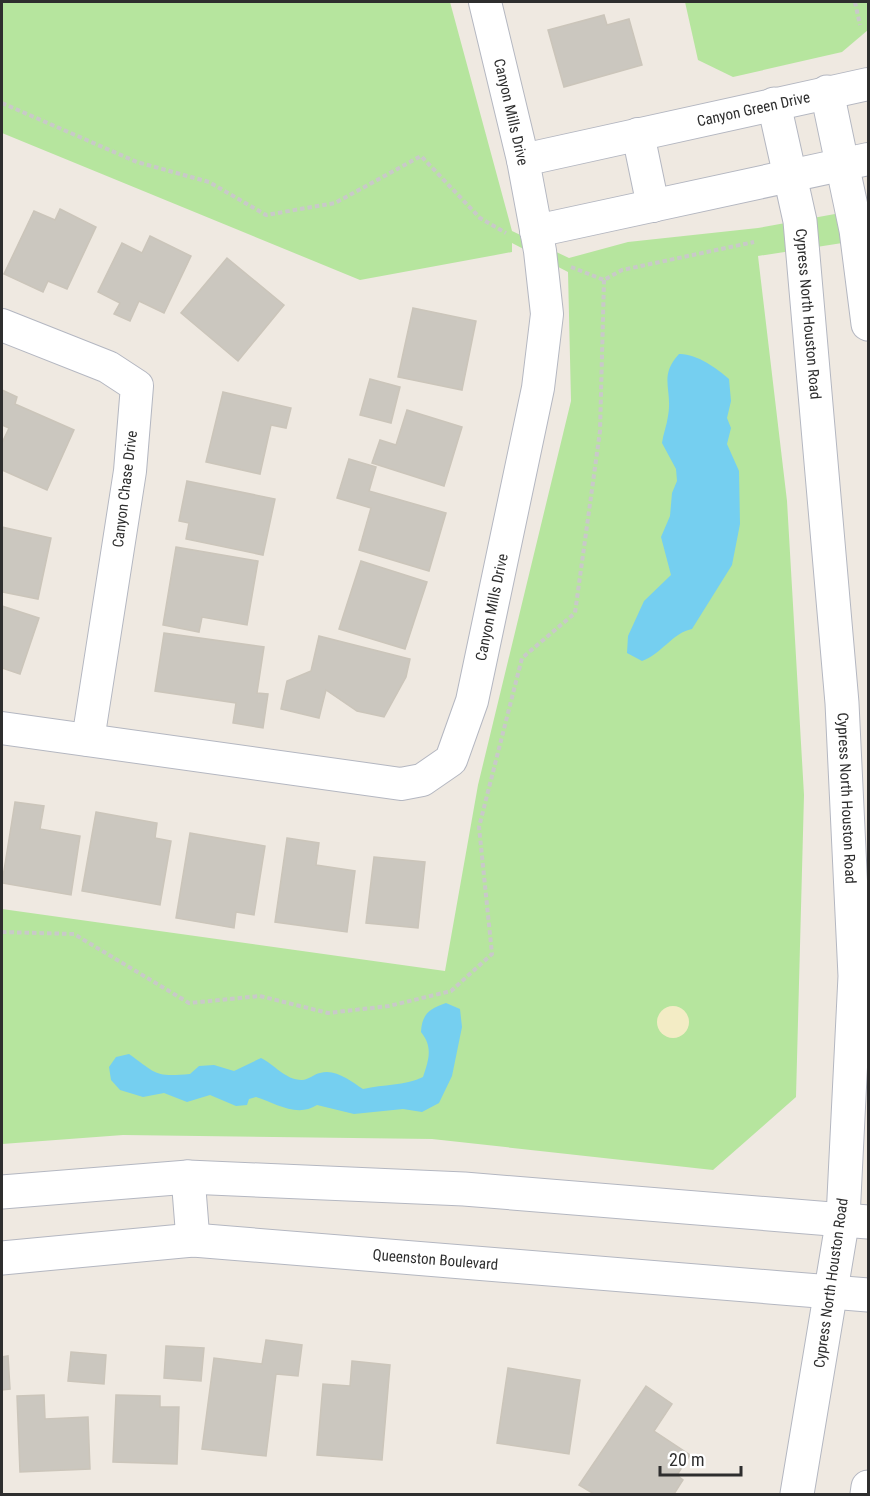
<svg xmlns="http://www.w3.org/2000/svg" width="870" height="1496" font-family="'Roboto Condensed',sans-serif">
  <style>
    .green { fill: #b6e59e }
    .sand { fill: #f3ecc5 }
    .water { fill: #75cff0 }
    .building { fill: #cbc7bf; stroke: #cbc5ba; stroke-width: 1.5 }
    .lines { fill: none; stroke-linecap: round; stroke-linejoin: round }
    .street-casing { stroke: #b4b7c1; stroke-width: 34 }
    .secondary-casing { stroke: #b4b7c1; stroke-width: 35 }
    .path { stroke: #c9c9c9; stroke-width: 4; stroke-dasharray: 4.5 3; stroke-linecap: butt }
    .street { stroke: #fff; stroke-width: 32 }
    .secondary { stroke: #fff; stroke-width: 33 }
    .labels { text-anchor: middle; stroke-width: 4.5; stroke-linejoin: round; paint-order: stroke }
    .street-label { font-size: 15px; fill: #2e2e2e; stroke: #fff }
  </style>
  <rect width="100%" height="100%" fill="#efe9e1"/>
  <g class="green">
    <polygon points="2,2 450,2 512,231 569,258 628,242 758,228 868,208 868,239 758,256 787,501 804,795 796,1097 713,1170 432,1139 123,1135 2,1144 2,909 445,971 478,785 571,401 568,272 512,243 512,252 360,280 2,133"/>
    <polygon points="685,2 867,2 868,30 842,52 733,77 698,60"/>
  </g>
  <circle class="sand" cx="673" cy="1022" r="16"/>
  <g class="water">
    <path d="M 679,354 C 695,353 717,368 729,379 L 731,401 L 727,418 L 731,428 L 727,444 L 739,471 L 740,524 L 732,565 L 692,629 C 672,633 662,654 642,661 L 627,653 L 628,636 L 644,601 L 671,575 L 661,537 L 670,516 L 672,493 L 677,481 L 676,469 L 662,443 C 663,434 667,425 668,416 C 673,389 658,377 679,354 Z"/>
    <path d="M 446,1003 L 460,1009 L 462,1027 L 452,1076 L 439,1103 L 422,1112 L 403,1109 L 354,1114 L 317,1105 C 297,1118 275,1103 256,1097 L 249,1099 L 247,1105 L 236,1106 L 210,1095 L 187,1102 L 164,1093 L 143,1097 L 120,1090 L 111,1080 L 109,1067 L 116,1057 L 129,1054 C 157,1074 154,1077 190,1074 L 199,1066 L 214,1065 L 234,1071 L 261,1058 C 274,1064 285,1080 302,1080 C 308,1080 314,1074 320,1073 C 335,1068 351,1081 363,1089 C 384,1084 404,1086 423,1077 C 429,1059 433,1047 421,1032 C 422,1014 429,1009 446,1003 Z"/>
  </g>
  <g class="building">
    <polygon points="604,15 607,25 629,19 642,65 564,87 548,30"/>
    <polygon points="60,209 96,227 67,289 48,281 43,292 4,274 34,211 55,220"/>
    <polygon points="150,236 191,256 164,313 139,301 130,321 114,314 120,303 98,292 122,243 142,253"/>
    <polygon points="227,258 284,305 238,361 181,313"/>
    <polygon points="413,308 476,321 462,390 398,377"/>
    <polygon points="370,379 400,387 391,423 360,415"/>
    <polygon points="2,390 17,397 15,404 74,430 47,490 2,470 2,443 9,428 2,425"/>
    <polygon points="223,392 291,408 286,428 271,425 260,474 206,462"/>
    <polygon points="407,410 462,427 444,486 372,463 380,440 396,445"/>
    <polygon points="349,459 376,467 369,491 446,513 429,571 359,550 371,508 337,498"/>
    <polygon points="187,481 275,499 263,555 186,539 189,523 179,521"/>
    <polygon points="2,527 51,538 38,599 2,592"/>
    <polygon points="176,547 258,561 247,625 202,617 199,632 163,625"/>
    <polygon points="361,561 427,582 405,649 339,629"/>
    <polygon points="2,606 39,618 20,674 2,668"/>
    <polygon points="164,633 264,647 257,693 268,694 263,728 233,723 236,703 155,691"/>
    <polygon points="319,636 410,659 406,677 384,717 357,711 326,690 319,718 281,709 287,681 311,671"/>
    <polygon points="15,802 44,806 40,829 80,836 71,895 2,883"/>
    <polygon points="96,812 157,823 155,838 171,841 160,905 82,891"/>
    <polygon points="190,833 265,846 254,915 236,912 234,928 176,918"/>
    <polygon points="287,838 319,843 316,865 355,871 347,932 275,922"/>
    <polygon points="374,857 425,862 418,928 366,923"/>
    <polygon points="266,1340 302,1345 298,1376 276,1374 266,1456 202,1449 214,1358 262,1364"/>
    <polygon points="166,1346 204,1348 201,1381 164,1378"/>
    <polygon points="71,1352 106,1355 104,1384 68,1381"/>
    <polygon points="8,1356 10,1389 2,1390 2,1357"/>
    <polygon points="352,1361 390,1365 382,1460 317,1455 323,1384 350,1386"/>
    <polygon points="508,1368 580,1380 569,1454 497,1443"/>
    <polygon points="646,1386 672,1404 654,1431 690,1455 677,1475 683,1480 674,1494 594,1494 579,1485"/>
    <polygon points="44,1395 45,1419 88,1417 90,1469 20,1472 17,1396"/>
    <polygon points="116,1395 160,1396 160,1407 179,1407 177,1464 113,1462"/>
  </g>
  <g class="lines">
    <defs>
      <g id="street">
        <polyline points="638,134 653,206"/>
        <path id="s1" d="M 523,160 L 868,84"/>
        <polyline points="536,231 868,159"/>
        <polyline points="2,325 108,367 137,386 130,471 88,740"/>
        <path id="s2" d="M 2,728 L 401,784 L 422,780 L 451,760 L 472,701 L 538,388 L 547,314 L 540,251 L 523,160 L 485,2"/>
      </g>
      <g id="secondary">
        <polyline points="827,92 856,230 868,324"/>
        <path id="s3" d="M 774,104 L 800,221 L 842,703 L 855,976 L 843,1218 L 797,1494"/>
        <polyline points="188,1177 193,1240"/>
        <polyline points="2,1192 188,1177 464,1189 868,1222"/>
        <path id="s4" d="M 2,1258 L 193,1240 L 868,1295"/>
        <polyline points="867,1494 868,1487"/>
      </g>
    </defs>
    <use href="#street" class="street-casing"/>
    <use href="#secondary" class="secondary-casing"/>
    <g class="path">
      <polyline points="855,2 860,25"/>
      <polyline points="2,103 137,162 209,182 266,215 335,203 421,156 480,218 506,233"/>
      <polyline points="571,267 604,280 622,270 754,242"/>
      <polyline points="2,932 74,934 189,1003 260,996 328,1013 389,1006 451,991 492,954 479,827 522,658 575,613 600,431 604,280"/>
    </g>
    <use href="#street" class="street"/>
    <use href="#secondary" class="secondary"/>
  </g>
  <g class="labels">
    <g class="street-label">
      <text dy="5" stroke="none"><textPath href="#s1" startOffset="236">Canyon Green Drive</textPath></text>
      <text transform="translate(511 112) rotate(77)" y="5">Canyon Mills Drive</text>
      <text dy="5" stroke="none"><textPath href="#s3" startOffset="213">Cypress North Houston Road</textPath></text>
      <text transform="translate(125 489) rotate(-83)" y="5">Canyon Chase Drive</text>
      <text dy="5" stroke="none"><textPath href="#s2" startOffset="618">Canyon Mills Drive</textPath></text>
      <text dy="5" stroke="none"><textPath href="#s3" startOffset="699">Cypress North Houston Road</textPath></text>
      <text dy="5" stroke="none"><textPath href="#s4" startOffset="435">Queenston Boulevard</textPath></text>
      <text transform="translate(831 1283) rotate(-82)" y="5">Cypress North Houston Road</text>
    </g>
  </g>
  <rect width="870" height="1496" fill="none" stroke="#2e2e2e" stroke-width="6"/>
  <path d="M660 1466v9h81v-9" fill="none" stroke="#2e2e2e" stroke-width="3"/>
  <text x="669" y="1466" font-size="18" fill="#2e2e2e" stroke="#ffffff" stroke-width="4.5" paint-order="stroke">20 m</text>
</svg>
